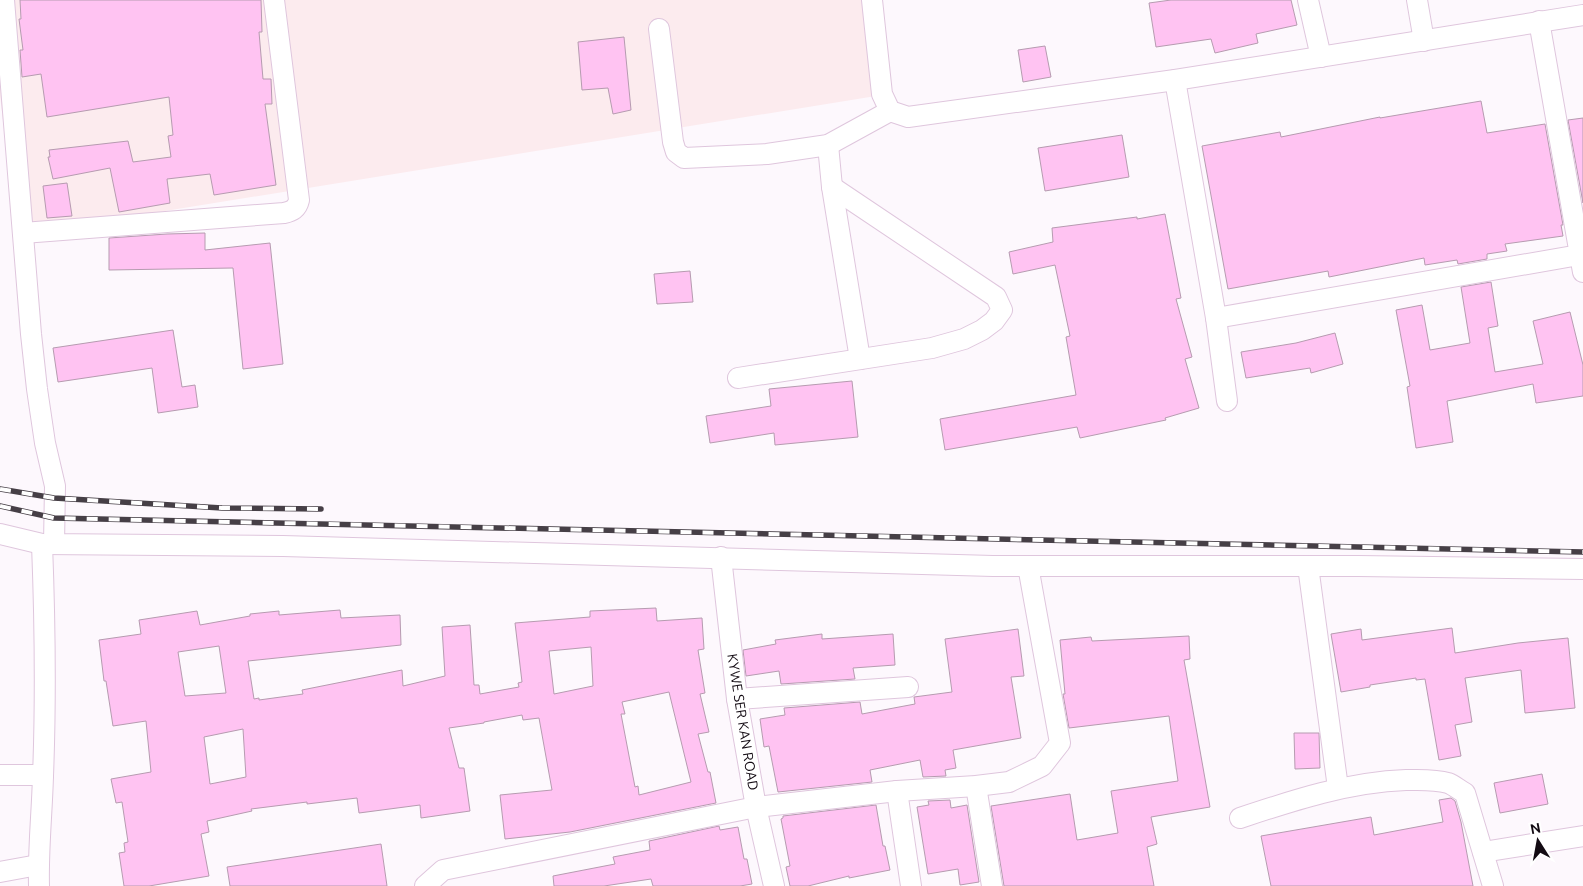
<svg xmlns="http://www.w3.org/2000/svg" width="1583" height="886" font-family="Ubuntu,sans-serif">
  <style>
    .commercial { fill: #fcebee }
    .building { fill: #ffc3f2; stroke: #b69bb0; fill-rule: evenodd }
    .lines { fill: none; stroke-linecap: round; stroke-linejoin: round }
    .minor-casing { stroke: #dfc6dd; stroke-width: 22 }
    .minor { stroke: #fff; stroke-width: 20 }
    .rail-casing { stroke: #463f46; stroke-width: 5.5 }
    .rail { stroke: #fff; stroke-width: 4; stroke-dasharray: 11; stroke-linecap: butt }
    .labels { text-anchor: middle; stroke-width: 4; stroke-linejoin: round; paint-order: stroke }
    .street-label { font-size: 14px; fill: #130b13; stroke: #fff }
  </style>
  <rect width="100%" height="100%" fill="#fdf8fd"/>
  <polygon class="commercial" points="0,0 869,0 876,96 17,235 0,96"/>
  <g class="building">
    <polygon points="20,0 261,0 262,32 259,32 263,79 271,79 272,104 265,104 276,185 214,195 210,174 167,179 170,203 119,212 110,168 53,179 48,157 50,157 49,150 128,141 133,162 171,157 168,136 173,135 169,97 47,117 41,74 22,77 20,50 23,50 19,19 21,19"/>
    <polygon points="1171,0 1291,0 1297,25 1256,34 1258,43 1215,53 1211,39 1156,47 1149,3"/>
    <polygon points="624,37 631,110 613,114 608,88 582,90 578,42"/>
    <polygon points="1045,46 1051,77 1023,82 1018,50"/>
    <polygon points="1481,101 1487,133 1545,124 1563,225 1561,225 1563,236 1505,244 1507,251 1487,254 1487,259 1458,264 1457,260 1425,265 1424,258 1329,277 1328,271 1228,289 1202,146 1280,132 1281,137 1380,117 1380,118"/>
    <polygon points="1583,118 1583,203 1568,120"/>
    <polygon points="1122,135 1129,177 1045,191 1038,148"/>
    <polygon points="67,183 72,216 47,218 43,186"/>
    <polygon points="1165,214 1181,298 1176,299 1192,357 1185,359 1199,408 1165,418 1166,420 1080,438 1077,427 945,450 940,419 1076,395 1066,337 1070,336 1055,265 1013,274 1009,252 1053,242 1052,228 1137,217 1137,219"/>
    <polygon points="205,233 205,250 270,243 283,364 243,369 233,268 109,270 109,238 167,234"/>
    <polygon points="690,271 693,302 657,304 654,274"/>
    <polygon points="1491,282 1498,326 1488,328 1495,372 1543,364 1533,321 1570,312 1583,365 1583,396 1536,403 1533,384 1447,401 1453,442 1416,448 1407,387 1410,386 1396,310 1422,305 1430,350 1470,343 1461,287"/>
    <polygon points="173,330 182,387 195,385 198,407 158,413 152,368 58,382 53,348"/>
    <polygon points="1335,333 1343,364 1311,373 1310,368 1246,378 1241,352 1296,343"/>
    <polygon points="852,381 858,437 775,445 774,433 710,443 706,416 771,406 769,389"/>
    <path d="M 656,608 L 657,621 L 702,618 L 704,649 L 698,650 L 705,693 L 700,694 L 709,732 L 698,734 L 708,772 L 710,772 L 716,803 L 570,832 L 505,839 L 500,795 L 552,790 L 539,718 L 523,720 L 522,715 L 484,722 L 484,723 L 449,728 L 459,768 L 464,768 L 470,811 L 421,818 L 420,805 L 359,813 L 357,798 L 307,804 L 307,802 L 251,809 L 252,811 L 207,821 L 209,832 L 201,834 L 209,876 L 149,886 L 124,886 L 119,853 L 125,852 L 124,843 L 128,842 L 122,802 L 116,803 L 111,779 L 151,772 L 146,721 L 113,726 L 106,681 L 104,681 L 99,640 L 141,634 L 139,620 L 197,611 L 200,625 L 250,616 L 250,614 L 279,611 L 279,615 L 340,610 L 341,618 L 400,615 L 401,645 L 248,661 L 254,699 L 259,698 L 259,700 L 303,694 L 302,690 L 402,670 L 403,686 L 445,676 L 442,627 L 470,625 L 474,685 L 479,685 L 480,694 L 519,687 L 518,683 L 522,682 L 515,623 L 590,617 L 590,611 ZM 219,646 L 226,693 L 185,696 L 178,652 ZM 591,647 L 593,686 L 554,694 L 549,651 ZM 669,692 L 691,782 L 639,795 L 638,786 L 635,787 L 621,714 L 625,714 L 622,702 ZM 243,729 L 246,777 L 210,784 L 204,737 Z"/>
    <polygon points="1452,628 1455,653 1518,643 1568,638 1575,708 1525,713 1521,670 1465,678 1472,722 1455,725 1461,756 1439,760 1425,679 1416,680 1416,678 1370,685 1370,687 1341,692 1331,634 1361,629 1362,640"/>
    <polygon points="1018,629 1024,676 1011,677 1021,738 953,750 956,768 945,770 946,776 923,777 920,760 870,770 872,782 778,792 769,746 764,747 760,719 785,715 784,708 860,702 862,714 915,704 914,697 952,692 945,639"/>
    <polygon points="822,634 822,639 893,634 895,665 853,668 855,679 781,684 779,671 746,676 743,650 776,644 775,640"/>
    <polygon points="1189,636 1190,659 1184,660 1210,807 1151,817 1157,844 1147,847 1154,886 1004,886 991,806 1070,794 1077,840 1118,833 1111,791 1178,781 1169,716 1069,728 1063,694 1065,694 1060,640 1091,637 1092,641"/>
    <polygon points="1294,733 1319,733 1320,768 1295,769"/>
    <polygon points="1542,774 1548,804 1500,813 1494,783"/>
    <polygon points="1451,798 1455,801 1461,822 1473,886 1271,886 1261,836 1371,817 1374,835 1443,822 1439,800"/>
    <polygon points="950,800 951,808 967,805 979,882 960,885 958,869 928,874 917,807 929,805 928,801"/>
    <polygon points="876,805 883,846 885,846 890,870 849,878 849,876 808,886 790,886 786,867 790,866 781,819 783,818 783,816"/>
    <polygon points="719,826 720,830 738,827 744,859 747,859 752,884 740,886 653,886 651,879 604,886 554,886 553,876 615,864 613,857 650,850 649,841"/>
    <polygon points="381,844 387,886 230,886 227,867"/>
  </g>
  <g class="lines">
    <defs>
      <g id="minor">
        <polyline points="4,0 31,334 37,389 45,443 55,486 54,544"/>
        <polyline points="872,0 882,94 890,111 908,117 1175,80 1583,15"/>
        <polyline points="1308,0 1321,57"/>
        <polyline points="1417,0 1424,41"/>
        <polyline points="1539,21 1583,272"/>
        <polyline points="659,29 673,142 676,152 684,158 767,154 828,145 890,111"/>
        <polyline points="1175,80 1216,318 1579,255"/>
        <polyline points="828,145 832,187 860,359"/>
        <path d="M 23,233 L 284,213 C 292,211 297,209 299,200 L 274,0"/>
        <polyline points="1216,318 1227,401"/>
        <polyline points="738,378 932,348 964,339 982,330 994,321 1002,310 996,297 832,187"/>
        <polyline points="0,534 42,544 283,546 993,566 1358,566 1583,569"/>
        <polyline points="721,557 737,699 756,807 774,886"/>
        <polyline points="1308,566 1338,788"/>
        <polyline points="737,699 908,687"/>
        <polyline points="0,775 43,775"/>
        <polyline points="976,786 992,886"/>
        <polyline points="897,791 911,886"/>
        <path d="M 1240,818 C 1294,800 1349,782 1406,780 C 1420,780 1435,779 1448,783 C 1454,785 1459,790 1465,793 L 1493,886"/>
        <polyline points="1483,852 1583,836"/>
        <polyline points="0,872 38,865"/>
        <path d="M 39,886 C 38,849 42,813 43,776 C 46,699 45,621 42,544"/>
        <polyline points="425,886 443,870 756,807 897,791 976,786 1009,782 1042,766 1060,743 1028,566"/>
      </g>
    </defs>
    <use href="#minor" class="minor-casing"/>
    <use href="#minor" class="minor"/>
    <defs>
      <g id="rail">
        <polyline points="0,489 54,498 222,508 321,509"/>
        <polyline points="0,506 54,518 1583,552"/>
      </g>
    </defs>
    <use href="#rail" class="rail-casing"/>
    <use href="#rail" class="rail"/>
  </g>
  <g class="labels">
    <g class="street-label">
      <text transform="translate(743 722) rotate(81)" y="5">KYWE SER KAN ROAD</text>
    </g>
  </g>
  <g transform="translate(1538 841) rotate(349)" stroke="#ffffff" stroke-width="4" paint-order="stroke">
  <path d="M0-4L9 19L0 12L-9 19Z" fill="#130b13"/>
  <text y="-8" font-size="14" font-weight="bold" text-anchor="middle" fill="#130b13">N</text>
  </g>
</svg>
